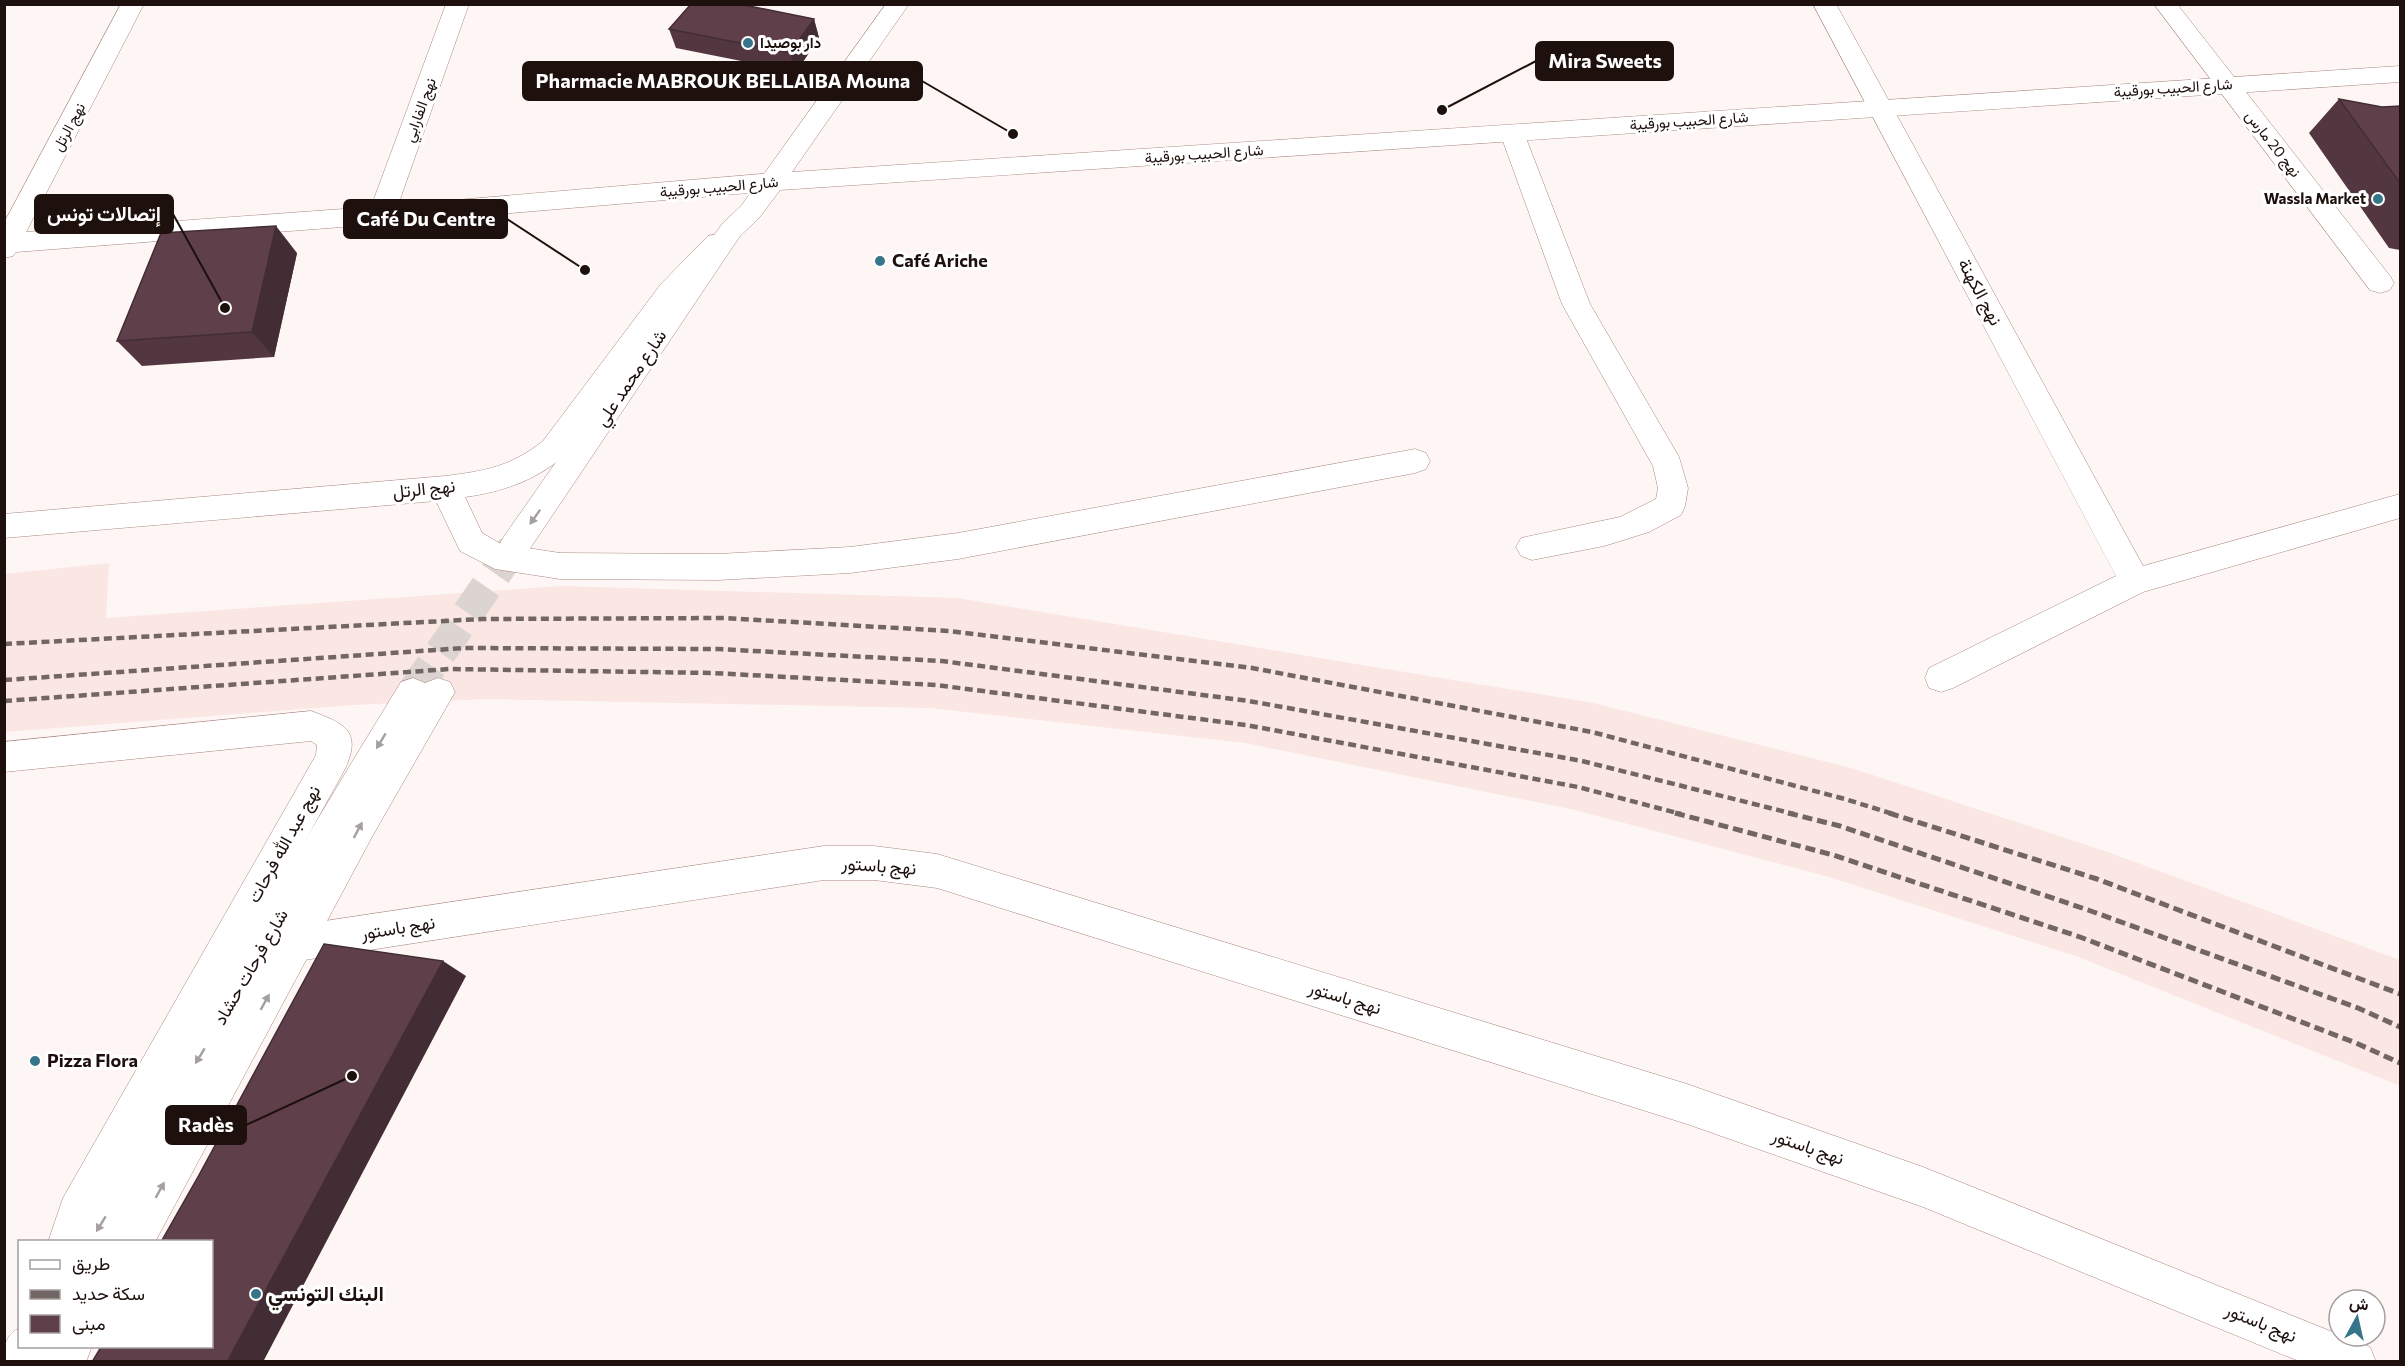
<svg xmlns="http://www.w3.org/2000/svg" width="2405" height="1366" font-family="Commissioner,Vazirmatn,sans-serif">
  <style>
    .built { fill: #fae6e2 }
    .lines { fill: none; stroke-linecap: round; stroke-linejoin: round }
    .secondary-tunnel { stroke: #dcd4d1; stroke-width: 32; stroke-dasharray: 32 16; stroke-linecap: butt }
    .street-casing { stroke: #a9867e; stroke-width: 1 }
    .secondary-casing { stroke: #a9867e; stroke-width: 1 }
    .street { fill: #fff; fill-rule: evenodd }
    .secondary { fill: #fff; fill-rule: evenodd }
    .rail-far1 { stroke: #726664; stroke-width: 4.5; stroke-dasharray: 8 4.5; stroke-linecap: butt }
    .rail { stroke: #726664; stroke-width: 5; stroke-dasharray: 10 5; stroke-linecap: butt }
    .wall { fill: #523740 }
    .shaded-wall { fill: #422d34 }
    .building { fill: #5f404a; stroke: #422d34; stroke-width: 1.5 }
    .oneway { fill: #a59f9e }
    .poi-dot { fill: #357489; stroke: #fff; stroke-width: 2 }
    .labels { text-anchor: middle; stroke-width: 6; stroke-linejoin: round; paint-order: stroke }
    .far-poi-label { font-size: 15px; font-weight: bold; fill: #1d100d; stroke: #fff; text-anchor: start }
    .far-street-label { font-size: 15px; fill: #1d100d; stroke: #fff }
    .poi-label { font-size: 18px; font-weight: bold; fill: #1d100d; stroke: #fff; text-anchor: start }
    .street-label { font-size: 18px; fill: #1d100d; stroke: #fff }
    .near-poi-label { font-size: 21px; font-weight: bold; fill: #1d100d; stroke: #fff; text-anchor: start }
    .leader { fill: none; stroke: #1d100d; stroke-width: 2 }
    .callout-dot { fill: #1d100d; stroke: #fff; stroke-width: 2 }
    .callout { fill: #1d100d; stroke: #1d100d; stroke-width: 2 }
    .callout-label { font-size: 20px; text-anchor: middle; font-weight: bold; fill: #fff }
  </style>
  <rect width="100%" height="100%" fill="#fef6f4"/>
  <polygon class="built" points="109,563 106,618 562,586 957,598 1593,703 1851,768 2105,851 2400,960 2400,1086 2076,956 1829,877 1571,809 1245,743 930,708 486,699 354,705 5,732 5,574"/>
  <g class="lines">
    <polyline class="secondary-tunnel" points="413,692 514,547"/>
    <defs>
      <g id="street">
        <polygon points="121,4 144,4 26,232 371,207 446,4 469,4 398,205 772,173 781,176 785,182 781,188 772,191 381,224 16,252 13,256 4,258 4,223"/>
        <polygon points="1813,4 1836,4 2143,566 2400,494 2400,518 2143,592 1953,688 1941,692 1929,688 1925,678 1929,668 2116,576"/>
        <polygon points="2154,4 2177,4 2390,276 2394,283 2390,290 2380,293 2370,290"/>
        <polygon points="1512,125 1521,127 1524,133 1590,304 1679,457 1688,488 1685,506 1681,515 1649,532 1604,546 1532,560 1521,556 1516,547 1521,538 1620,517 1656,499 1658,488 1653,466 1562,304 1500,133 1503,127"/>
        <path d="M 717,234 L 726,236 L 730,243 L 726,250 L 681,298 L 563,457 C 534,481 502,492 465,497 L 482,533 L 501,544 L 560,553 L 718,554 L 850,547 L 958,533 L 1415,449 L 1426,453 L 1430,461 L 1426,469 L 1415,473 L 958,559 L 850,573 L 718,580 L 560,579 L 495,569 L 460,551 L 436,501 L 4,538 L 4,514 L 445,476 C 485,471 510,467 543,441 L 661,284 L 708,236 Z"/>
        <path d="M 311,711 C 343,723 363,730 345,769 L 95,1220 L 89,1242 L 48,1242 L 63,1198 L 316,755 L 317,745 L 311,741 L 4,772 L 4,742 Z"/>
        <polygon points="824,846 874,846 937,854 1687,1084 1923,1167 2370,1347 2376,1362 2301,1362 1923,1207 1687,1124 937,888 874,880 824,880 298,961 285,956 280,943 285,930 298,925"/>
      </g>
      <g id="secondary">
        <polygon points="886,4 909,4 792,172 2400,66 2400,82 780,190 759,218 740,236 525,556 514,560 503,556 498,547 503,538 722,224 741,206"/>
        <path d="M 413,678 L 425,683 L 438,678 L 450,682 L 455,692 L 373,835 L 155,1242 L 70,1242 L 75,1227 C 184,1046 290,862 401,682 Z"/>
        <path d="M 20,1328 L 20,1346 L 92,1346 L 86,1362 L 4,1362 C 4,1347 5,1334 20,1328 Z"/>
      </g>
    </defs>
    <use href="#street" class="street-casing"/>
    <use href="#secondary" class="secondary-casing"/>
    <use href="#street" class="street"/>
    <use href="#secondary" class="secondary"/>
    <g class="rail-far1">
      <polyline points="4,644 482,619 724,618 949,631 1252,668 1592,732 1845,799 1893,814"/>
      <polyline points="4,680 464,648 717,649 942,661 1249,701 1582,761 1794,814"/>
      <polyline points="4,701 450,669 712,673 936,685 1246,725 1578,787 1681,814"/>
    </g>
    <g class="rail">
      <polyline points="1675,813 1833,855 2080,937 2356,1043 2400,1063"/>
      <polyline points="1788,813 1840,826 2088,910 2358,1008 2400,1027"/>
      <polyline points="1889,813 2097,879 2400,994"/>
    </g>
  </g>
  <g class="wall">
    <polygon points="814,19 819,38 796,72 676,48 669,29"/>
    <polygon points="2339,99 2382,107 2400,106 2400,250 2389,248 2309,133"/>
    <polygon points="297,253 274,357 142,366 117,341"/>
  </g>
  <g class="shaded-wall">
    <polygon points="814,19 819,38 796,72 790,53"/>
    <polygon points="276,226 297,253 274,357 252,332"/>
    <polygon points="443,961 466,976 263,1362 227,1362"/>
  </g>
  <g class="building">
    <polygon points="691,4 739,4 814,19 790,53 669,29"/>
    <polygon points="2339,99 2382,107 2400,106 2400,183"/>
    <polygon points="276,226 252,332 117,341 161,233"/>
    <polygon points="324,944 443,961 227,1362 92,1362 101,1347 212,1347 212,1242 161,1242 199,1175"/>
  </g>
  <defs><path id="oneway-solid" d="M-6-.8H1V-3.2L6.5 0L1 3.2V.8H-6Z" transform="scale(1.5)"/></defs>
  <g class="oneway">
    <use href="#oneway-solid" transform="translate(535 517) rotate(125)"/>
    <use href="#oneway-solid" transform="translate(381 741) rotate(121)"/>
    <use href="#oneway-solid" transform="translate(358 830) rotate(-62)"/>
    <use href="#oneway-solid" transform="translate(265 1002) rotate(-61)"/>
    <use href="#oneway-solid" transform="translate(200 1056) rotate(121)"/>
    <use href="#oneway-solid" transform="translate(160 1190) rotate(-61)"/>
    <use href="#oneway-solid" transform="translate(101 1224) rotate(121)"/>
  </g>
  <g class="poi-dot">
    <circle cx="748" cy="43" r="6"/>
    <circle cx="2378" cy="199" r="6"/>
    <circle cx="880" cy="261" r="6"/>
    <circle cx="35" cy="1061" r="6"/>
    <circle cx="256" cy="1294" r="6"/>
  </g>
  <g class="labels">
    <g class="far-poi-label">
      <text x="760" y="48">دار بوصيدا</text>
      <text x="2366" y="204" text-anchor="end">Wassla Market</text>
    </g>
    <g class="far-street-label">
      <text transform="translate(2173 88) rotate(-4)" y="5">شارع الحبيب بورقيبة</text>
      <text transform="translate(420 110) rotate(-70)" y="5">نهج الفارابي</text>
      <text transform="translate(1689 121) rotate(-4)" y="5">شارع الحبيب بورقيبة</text>
      <text transform="translate(69 127) rotate(-62)" y="5">نهج الرتل</text>
      <text transform="translate(2273 144) rotate(52)" y="5">نهج 20 مارس</text>
      <text transform="translate(1204 154) rotate(-4)" y="5">شارع الحبيب بورقيبة</text>
      <text transform="translate(719 187) rotate(-5)" y="5">شارع الحبيب بورقيبة</text>
    </g>
    <g class="poi-label">
      <text x="892" y="267">Café Ariche</text>
      <text x="47" y="1067">Pizza Flora</text>
    </g>
    <g class="street-label">
      <text transform="translate(1980 292) rotate(62)" y="6">نهج الكهنة</text>
      <text transform="translate(631 378) rotate(-56)" y="6">شارع محمد علي</text>
      <text transform="translate(424 489) rotate(-6)" y="6">نهج الرتل</text>
      <text transform="translate(284 844) rotate(-61)" y="6">نهج عبد الله فرحات</text>
      <text transform="translate(879 866) rotate(4)" y="6">نهج باستور</text>
      <text transform="translate(398 928) rotate(-9)" y="6">نهج باستور</text>
      <text transform="translate(251 967) rotate(-60)" y="6">شارع فرحات حشاد</text>
      <text transform="translate(1345 998) rotate(17)" y="6">نهج باستور</text>
      <text transform="translate(1808 1147) rotate(19)" y="6">نهج باستور</text>
      <text transform="translate(2261 1323) rotate(22)" y="6">نهج باستور</text>
    </g>
    <g class="near-poi-label">
      <text x="268" y="1301">البنك التونسي</text>
    </g>
  </g>
  <path class="leader" d="M1442 110L1536 61M1013 134L922 81M225 308L173 214M585 270L507 219M352 1076L246 1125"/>
  <g class="callout-dot">
    <circle cx="1442" cy="110" r="6"/>
    <circle cx="1013" cy="134" r="6"/>
    <circle cx="225" cy="308" r="6"/>
    <circle cx="585" cy="270" r="6"/>
    <circle cx="352" cy="1076" r="6"/>
  </g>
  <g class="callout">
    <rect x="1536" y="42" width="137" height="38" rx="6"/>
    <rect x="523" y="62" width="399" height="38" rx="6"/>
    <rect x="35" y="195" width="138" height="38" rx="6"/>
    <rect x="344" y="200" width="163" height="38" rx="6"/>
    <rect x="166" y="1106" width="80" height="38" rx="6"/>
  </g>
  <g class="callout-label">
    <text x="1605" y="68">Mira Sweets</text>
    <text x="723" y="88">Pharmacie MABROUK BELLAIBA Mouna</text>
    <text x="104" y="221">إتصالات تونس</text>
    <text x="426" y="226">Café Du Centre</text>
    <text x="206" y="1132">Radès</text>
  </g>
  <rect width="2405" height="1366" fill="none" stroke="#1d100d" stroke-width="12"/>
  <rect x="18" y="1240" width="195" height="108" fill="#ffffff" stroke="#a59f9e" stroke-width="1.5"/>
  <rect x="30" y="1260" width="30" height="9" fill="#ffffff" stroke="#a59f9e" stroke-width="1.5"/>
  <text x="72" y="1270" font-size="18" fill="#1d100d">طريق</text>
  <rect x="30" y="1290" width="30" height="9" fill="#726664" stroke="#a59f9e" stroke-width="1.5"/>
  <text x="72" y="1300" font-size="18" fill="#1d100d">سكة حديد</text>
  <rect x="30" y="1315" width="30" height="18" fill="#5f404a" stroke="#a59f9e" stroke-width="1.5"/>
  <text x="72" y="1330" font-size="18" fill="#1d100d">مبنى</text>
  <g transform="translate(2357 1318) rotate(8)"><circle r="28" fill="#ffffff" stroke="#a59f9e" stroke-width="1.5"/>
  <path d="M0-4.5L10 22L0 15L-10 22Z" fill="#357489"/>
  <text y="-9" font-size="16" font-weight="bold" text-anchor="middle" fill="#1d100d">ش</text>
  </g>
</svg>
